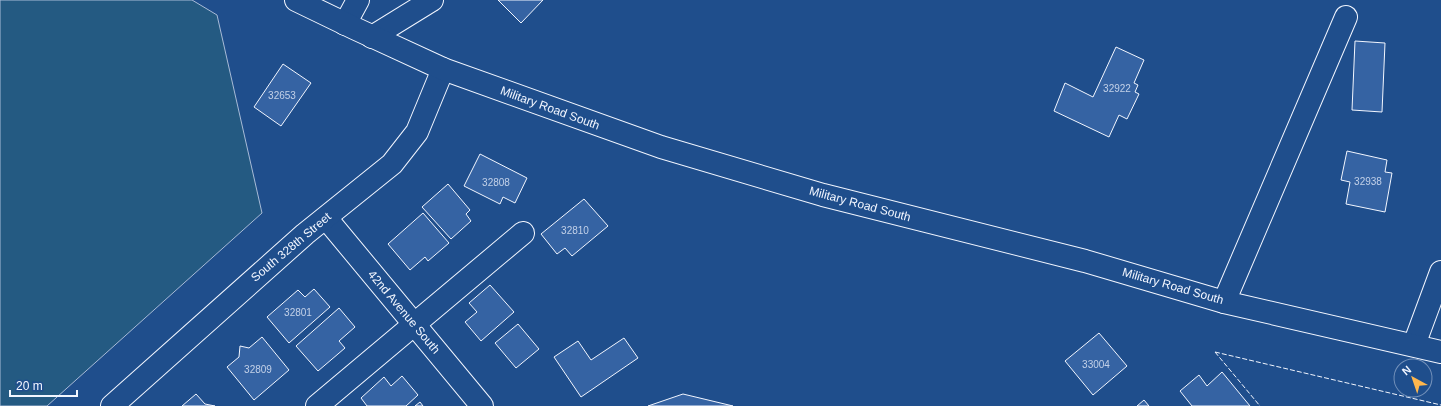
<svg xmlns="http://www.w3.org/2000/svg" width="1441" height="406" font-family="Arial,sans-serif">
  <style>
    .green { fill: #245a82; stroke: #a8bbd7 }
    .building { fill: #3563a3; stroke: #f2f6ff }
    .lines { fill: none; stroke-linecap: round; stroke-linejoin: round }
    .minor-casing { stroke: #f2f6ff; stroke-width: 24 }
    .major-casing { stroke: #f2f6ff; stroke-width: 24 }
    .minor { stroke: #1f4e8c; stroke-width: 22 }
    .major { stroke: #1f4e8c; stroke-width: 22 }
    .fence { stroke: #f2f6ff; stroke-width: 1; stroke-dasharray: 5 2; stroke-linecap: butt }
    .labels { text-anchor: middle; stroke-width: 3; stroke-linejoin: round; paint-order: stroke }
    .number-label { font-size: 10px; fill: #c3d1e8 }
    .street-label { font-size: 12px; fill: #f2f6ff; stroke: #1f4e8c }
  </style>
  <rect width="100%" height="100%" fill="#1f4e8c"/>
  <polygon class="green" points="0,0 192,0 217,15 262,213 47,406 0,406"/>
  <g class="building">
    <polygon points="498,0 543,0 521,23"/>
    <polygon points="1355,41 1385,43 1382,112 1352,110"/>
    <polygon points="1116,47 1144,60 1134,83 1138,85 1135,92 1139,94 1127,119 1119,115 1109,137 1054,111 1065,83 1093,97"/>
    <polygon points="283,64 311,83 281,126 254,107"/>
    <polygon points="1347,151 1387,160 1385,172 1392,173 1385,212 1346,204 1350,182 1341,180"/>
    <polygon points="480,154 527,178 515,203 503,197 500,204 464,186"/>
    <polygon points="448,184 470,210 466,214 471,221 451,239 422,207"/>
    <polygon points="584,199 608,226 572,256 565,248 557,254 541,234"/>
    <polygon points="423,213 449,243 428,261 425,257 410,270 388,244"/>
    <polygon points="490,285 514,312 481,341 465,322 477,312 469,303"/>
    <polygon points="314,289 330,307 289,343 267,317 298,290 305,297"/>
    <polygon points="339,308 355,327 339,341 345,348 318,371 296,346"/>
    <polygon points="518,324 539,349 516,368 495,343"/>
    <polygon points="1099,333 1127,366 1093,395 1065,361"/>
    <polygon points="262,337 289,370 254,400 227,367 239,357 240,346 249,348"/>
    <polygon points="624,338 638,358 581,397 554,357 578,341 591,360"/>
    <polygon points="1222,372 1250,406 1192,406 1180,391 1199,375 1207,386"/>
    <polygon points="402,376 418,395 406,406 367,406 361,398 384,377 391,386"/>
    <polygon points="196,394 205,404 215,406 182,406"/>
    <polygon points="683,394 733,406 648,406"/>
    <polygon points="1144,400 1149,406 1137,406"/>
    <polygon points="420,402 423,406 415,406"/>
  </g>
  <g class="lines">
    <defs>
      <g id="minor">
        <polyline points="345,24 358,0"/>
        <polyline points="372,37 432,0"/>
        <polyline points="326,218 482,406"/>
        <polyline points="1224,302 1346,17"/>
        <polyline points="1414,345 1441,272"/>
        <polyline points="112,406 305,234 392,164 417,132 443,69"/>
        <polyline points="317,406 523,233"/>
      </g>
      <polyline id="major" points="296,0 354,28 443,69 661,147 823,195 1085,261 1224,302 1441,352"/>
    </defs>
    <use href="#minor" class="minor-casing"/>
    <use href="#major" class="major-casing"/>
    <use href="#minor" class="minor"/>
    <use href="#major" class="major"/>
    <g class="fence">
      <polyline points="1215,352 1441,405"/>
      <polyline points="1215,352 1260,406"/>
    </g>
  </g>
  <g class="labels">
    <g class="number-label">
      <text x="1117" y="92">32922</text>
      <text x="282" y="99">32653</text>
      <text x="1368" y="185">32938</text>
      <text x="496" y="186">32808</text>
      <text x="575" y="234">32810</text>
      <text x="298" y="316">32801</text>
      <text x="1096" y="368">33004</text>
      <text x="258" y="373">32809</text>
    </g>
    <g class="street-label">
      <text transform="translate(550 108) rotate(20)" y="4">Military Road South</text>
      <text transform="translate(860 204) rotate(15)" y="4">Military Road South</text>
      <text transform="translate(291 247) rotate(-40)" y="4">South 328th Street</text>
      <text transform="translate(1173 286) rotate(16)" y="4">Military Road South</text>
      <text transform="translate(404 312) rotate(50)" y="4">42nd Avenue South</text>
    </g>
  </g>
  <g transform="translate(1413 378) rotate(320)"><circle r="19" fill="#1f4e8c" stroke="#7391ba"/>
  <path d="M0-3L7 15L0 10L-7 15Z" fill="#ffb74d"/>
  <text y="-6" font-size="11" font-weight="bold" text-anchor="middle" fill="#f2f6ff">N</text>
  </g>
  <path d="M10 390v6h67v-6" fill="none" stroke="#f2f6ff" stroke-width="2"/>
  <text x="16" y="390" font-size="12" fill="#f2f6ff" stroke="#1f4e8c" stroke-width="3" paint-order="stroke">20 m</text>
</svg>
